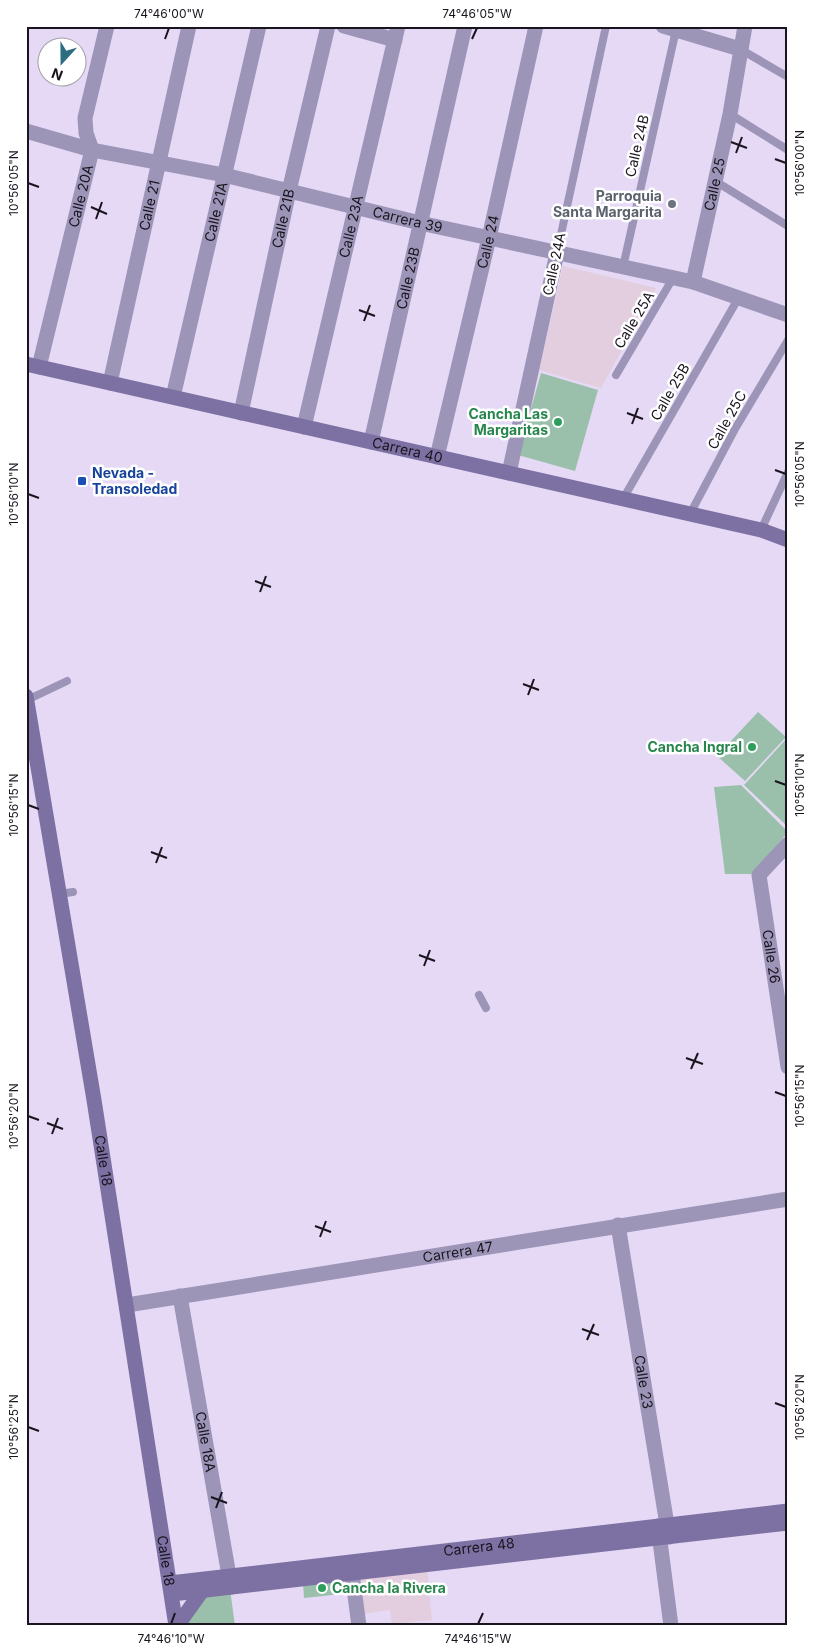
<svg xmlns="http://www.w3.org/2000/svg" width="814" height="1652" font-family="Inter,sans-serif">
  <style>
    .education { fill: #e2cede }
    .green { fill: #9ac0ac }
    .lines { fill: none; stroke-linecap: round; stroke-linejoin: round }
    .lane { stroke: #9d95b8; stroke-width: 8 }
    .street { stroke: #9d95b8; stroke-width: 15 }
    .secondary { stroke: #7d71a4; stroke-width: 15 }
    .ticks { fill: none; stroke: #19141e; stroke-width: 2 }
    .worship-dot { fill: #6b7280; stroke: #fff; stroke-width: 2 }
    .leisure-dot { fill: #2e9e5b; stroke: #fff; stroke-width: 2 }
    .transit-dot { fill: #1a4fb4; stroke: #fff; stroke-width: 2 }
    .labels { text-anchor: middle; stroke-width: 5; stroke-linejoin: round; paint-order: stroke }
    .street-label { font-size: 14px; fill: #19141e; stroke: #fff }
    .worship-label { font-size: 14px; font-weight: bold; fill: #5b616d; stroke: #fff; text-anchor: end }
    .leisure-label { font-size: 14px; font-weight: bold; fill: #27864d; stroke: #fff; text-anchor: end }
    .transit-label { font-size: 14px; font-weight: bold; fill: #164399; stroke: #fff; text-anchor: start }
    .neatline { fill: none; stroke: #19141e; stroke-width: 2 }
    .ticks-label { font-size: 12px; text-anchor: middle; fill: #19141e }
  </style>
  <rect width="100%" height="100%" fill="#e5d9f5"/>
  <g class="education">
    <polygon points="563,266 656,288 601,388 539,370"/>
    <polygon points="427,1567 432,1620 392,1624 390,1610 363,1614 357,1576"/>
  </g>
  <g class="green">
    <polygon points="541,373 598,390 575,471 518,455"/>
    <polygon points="758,712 786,737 745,781 717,756"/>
    <polygon points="788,737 788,827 744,785"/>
    <polygon points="741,785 788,832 754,874 725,874 714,787"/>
    <polygon points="339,1578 341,1594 304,1598 303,1582"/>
    <polygon points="230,1589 235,1626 186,1626 202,1592"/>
  </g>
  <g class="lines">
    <g class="lane">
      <polyline points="740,49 788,77"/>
      <polyline points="730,114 788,150"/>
      <polyline points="715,181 788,226"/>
      <polyline points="557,253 606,26"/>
      <polyline points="623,267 676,30"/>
      <polyline points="616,375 673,278"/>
      <polyline points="623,499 739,297"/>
      <polyline points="690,514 735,429 788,340"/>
      <polyline points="761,530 788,472"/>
      <polyline points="27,700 67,681"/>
      <polyline points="59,894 73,892"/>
      <polyline points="479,995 486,1008"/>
    </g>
    <g class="street">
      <polyline points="344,26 395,40"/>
      <polyline points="663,26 740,49"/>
      <path id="s1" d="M 26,131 L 92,150 L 224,175 L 420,223 L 693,282 L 788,315"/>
      <path id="s2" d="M 693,282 L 730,114 L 745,26"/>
      <path id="s3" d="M 39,367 L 92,150 L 86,133 L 85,118 L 107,26"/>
      <path id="s4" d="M 110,383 L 189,26"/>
      <path id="s5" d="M 173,397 L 259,26"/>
      <path id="s6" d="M 241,413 L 289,191 L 328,26"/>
      <path id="s7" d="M 304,427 L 398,26"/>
      <path id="s8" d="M 371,442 L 465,26"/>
      <path id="s9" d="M 437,457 L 489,238 L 536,26"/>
      <polyline points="509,473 557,253"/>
      <path id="s10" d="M 788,844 L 759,875 L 788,1067"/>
      <path id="s11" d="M 618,1225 L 669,1537"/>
      <path id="s12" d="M 180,1296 L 231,1587"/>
      <path id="s13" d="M 127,1305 L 788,1199"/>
      <polyline points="658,1526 671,1626"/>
      <polyline points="352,1573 359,1626"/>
    </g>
    <g class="secondary">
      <path id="s14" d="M 26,364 L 761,530 L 788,540"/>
      <path id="s15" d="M 26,696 L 94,1100 L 176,1626"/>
      <path id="s16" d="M 170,1583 L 788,1511"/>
      <polyline points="172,1594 788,1523"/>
      <polyline points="177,1626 202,1591"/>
    </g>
  </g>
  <path class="ticks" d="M 165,39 L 169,28M 472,39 L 477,28M 731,142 L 747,148M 736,153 L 742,137M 775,159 L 786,163M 28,183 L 39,187M 91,207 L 107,214M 96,219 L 102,202M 359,310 L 375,316M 364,321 L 370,305M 627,413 L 643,419M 632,424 L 638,408M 775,470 L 786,474M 28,494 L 39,498M 255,581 L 271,587M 260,592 L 266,576M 523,684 L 539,690M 528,695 L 534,679M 775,781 L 786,785M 28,805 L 39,809M 151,852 L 167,858M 156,863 L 162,847M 419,955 L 435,961M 424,966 L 430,950M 686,1058 L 703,1064M 691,1069 L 698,1053M 775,1092 L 786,1096M 28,1116 L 39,1120M 47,1123 L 63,1129M 52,1134 L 58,1118M 315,1226 L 331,1232M 320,1237 L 326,1221M 582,1329 L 599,1335M 587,1340 L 594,1324M 775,1403 L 786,1407M 28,1427 L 39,1431M 211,1497 L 227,1503M 216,1508 L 222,1492M 171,1624 L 175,1613M 478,1624 L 483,1613"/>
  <circle class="worship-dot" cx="672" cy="204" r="5"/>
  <g class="leisure-dot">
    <circle cx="558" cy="422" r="5"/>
    <circle cx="752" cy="747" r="5"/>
    <circle cx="322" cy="1588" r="5"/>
  </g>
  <rect class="transit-dot" x="77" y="476" width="10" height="10" rx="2.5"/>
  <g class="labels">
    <g class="street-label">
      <text transform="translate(637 146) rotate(-77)" y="5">Calle 24B</text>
      <text dy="5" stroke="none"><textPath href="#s2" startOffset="100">Calle 25</textPath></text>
      <text dy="5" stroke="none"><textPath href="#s3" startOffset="176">Calle 20A</textPath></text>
      <text dy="5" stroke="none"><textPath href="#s4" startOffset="182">Calle 21</textPath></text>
      <text dy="5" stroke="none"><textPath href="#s5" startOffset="190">Calle 21A</textPath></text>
      <text dy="5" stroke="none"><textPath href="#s6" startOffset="199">Calle 21B</textPath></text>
      <text dy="5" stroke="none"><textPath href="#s1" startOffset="392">Carrera 39</textPath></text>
      <text dy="5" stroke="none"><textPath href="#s7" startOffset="206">Calle 23A</textPath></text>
      <text dy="5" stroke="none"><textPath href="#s9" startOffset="221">Calle 24</textPath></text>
      <text transform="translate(554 264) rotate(-78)" y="5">Calle 24A</text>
      <text dy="5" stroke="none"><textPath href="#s8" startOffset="168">Calle 23B</textPath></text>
      <text transform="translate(634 320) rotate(-59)" y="5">Calle 25A</text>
      <text transform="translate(670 392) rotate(-60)" y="5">Calle 25B</text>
      <text transform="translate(727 420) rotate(-61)" y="5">Calle 25C</text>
      <text dy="5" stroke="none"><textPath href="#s14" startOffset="391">Carrera 40</textPath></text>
      <text dy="5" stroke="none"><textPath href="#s10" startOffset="125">Calle 26</textPath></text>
      <text dy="5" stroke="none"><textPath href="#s15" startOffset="471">Calle 18</textPath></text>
      <text dy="5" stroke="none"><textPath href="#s13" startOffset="335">Carrera 47</textPath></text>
      <text dy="5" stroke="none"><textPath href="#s11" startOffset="159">Calle 23</textPath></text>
      <text dy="5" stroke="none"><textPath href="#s12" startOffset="148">Calle 18A</textPath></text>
      <text dy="5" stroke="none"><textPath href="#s16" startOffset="311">Carrera 48</textPath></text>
      <text dy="5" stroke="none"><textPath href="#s15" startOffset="876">Calle 18</textPath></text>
    </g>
    <g class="worship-label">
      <text x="662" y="201">Parroquia<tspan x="662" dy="16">Santa Margarita</tspan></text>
    </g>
    <g class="leisure-label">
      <text x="548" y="419">Cancha Las<tspan x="548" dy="16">Margaritas</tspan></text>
      <text x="742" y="752">Cancha Ingral</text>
      <text x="332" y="1593" text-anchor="start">Cancha la Rivera</text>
    </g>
    <g class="transit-label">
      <text x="92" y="478">Nevada -<tspan x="92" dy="16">Transoledad</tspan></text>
    </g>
  </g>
  <rect width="814" height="1652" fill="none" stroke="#ffffff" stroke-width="55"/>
  <g transform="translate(62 62) rotate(201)"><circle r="24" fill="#ffffff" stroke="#a3a1a5"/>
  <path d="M0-4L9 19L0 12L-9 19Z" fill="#2d6d81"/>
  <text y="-8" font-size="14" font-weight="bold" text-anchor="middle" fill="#19141e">N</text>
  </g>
  <rect x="28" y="28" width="758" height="1596" class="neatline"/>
  <g class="ticks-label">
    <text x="169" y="18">74°46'00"W</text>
    <text x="477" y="18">74°46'05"W</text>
    <text transform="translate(800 163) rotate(-90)" y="4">10°56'00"N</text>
    <text transform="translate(14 183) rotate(-90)" y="4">10°56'05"N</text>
    <text transform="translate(800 474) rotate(-90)" y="4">10°56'05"N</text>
    <text transform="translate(14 494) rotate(-90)" y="4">10°56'10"N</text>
    <text transform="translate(800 785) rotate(-90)" y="4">10°56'10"N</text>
    <text transform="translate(14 805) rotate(-90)" y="4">10°56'15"N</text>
    <text transform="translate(800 1096) rotate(-90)" y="4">10°56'15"N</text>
    <text transform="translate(14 1116) rotate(-90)" y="4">10°56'20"N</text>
    <text transform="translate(800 1407) rotate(-90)" y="4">10°56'20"N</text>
    <text transform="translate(14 1427) rotate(-90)" y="4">10°56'25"N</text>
    <text x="171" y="1643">74°46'10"W</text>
    <text x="478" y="1643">74°46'15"W</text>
  </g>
</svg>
